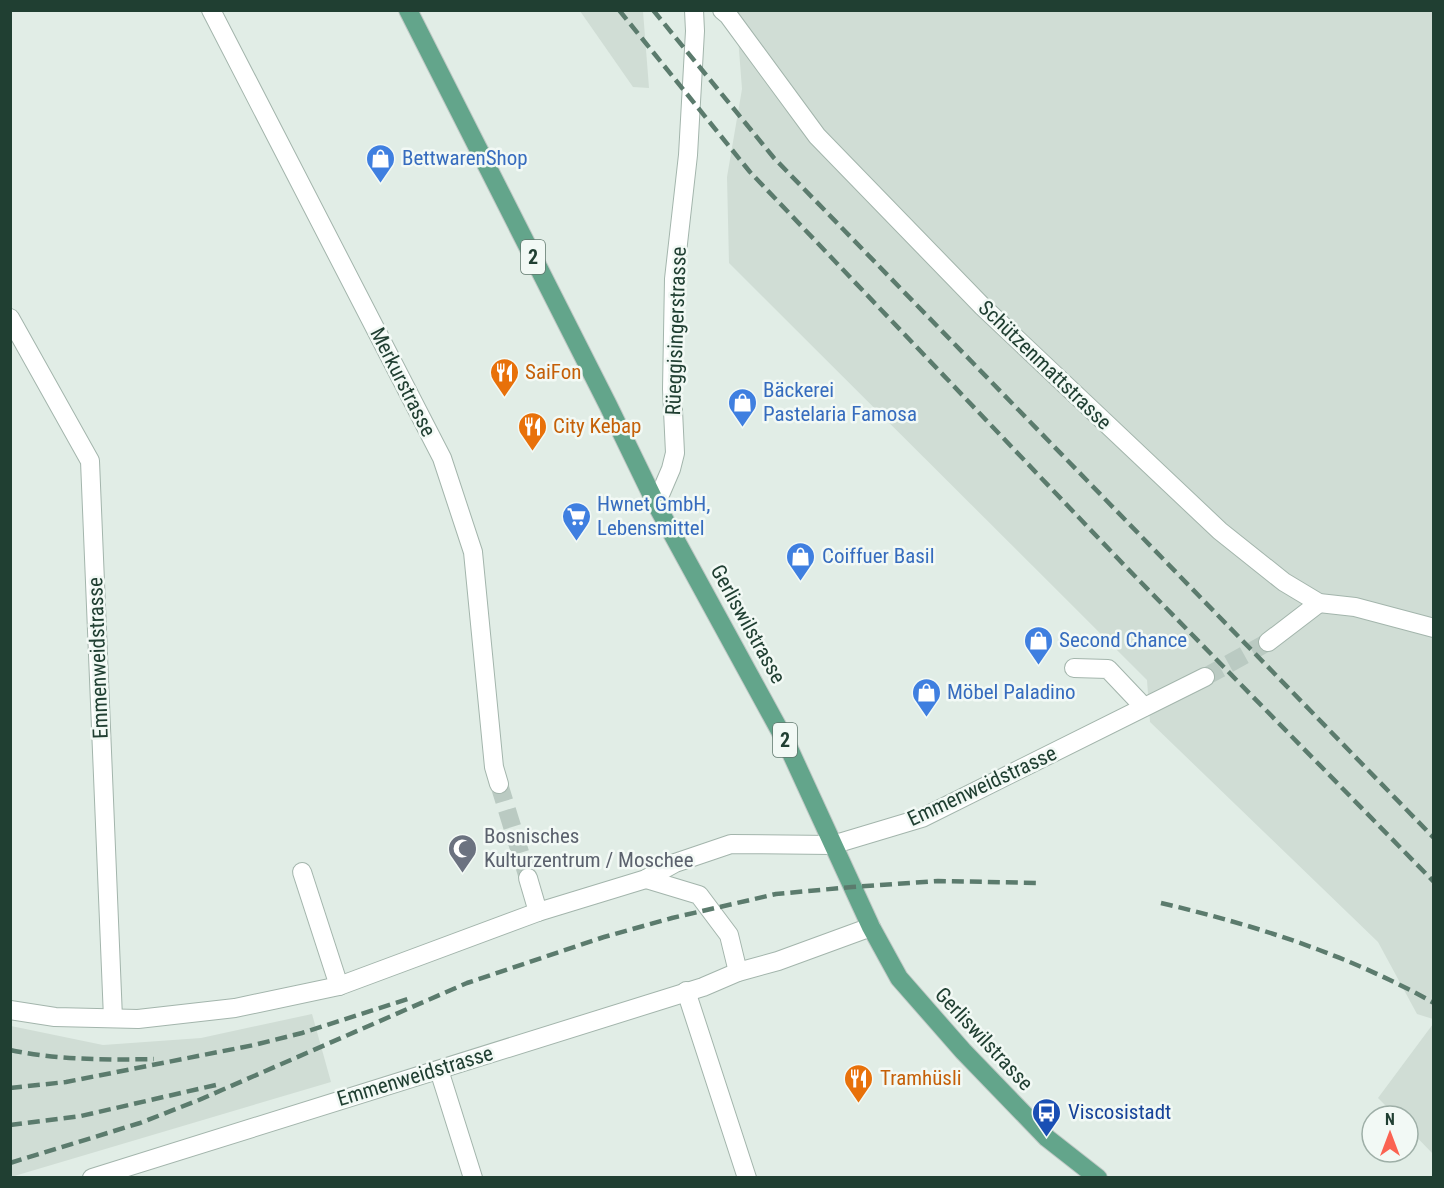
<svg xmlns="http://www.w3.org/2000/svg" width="1444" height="1188" font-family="'Roboto Condensed',sans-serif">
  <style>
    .built { fill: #d0ddd5 }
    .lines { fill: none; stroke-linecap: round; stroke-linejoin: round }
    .minor-tunnel { stroke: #bacac2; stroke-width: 18; stroke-dasharray: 18 9; stroke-linecap: butt }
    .service-casing { stroke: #a3b5ac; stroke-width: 20 }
    .minor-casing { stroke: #a3b5ac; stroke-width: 20 }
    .tertiary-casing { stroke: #a3b5ac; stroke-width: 20 }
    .primary-casing { stroke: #c1c9c6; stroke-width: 20 }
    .service { stroke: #fff; stroke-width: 18 }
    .minor { stroke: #fff; stroke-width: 18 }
    .tertiary { stroke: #fff; stroke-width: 18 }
    .primary { stroke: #63a58b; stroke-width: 18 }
    .rail { stroke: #5b7b6d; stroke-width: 4.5; stroke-dasharray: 12 6; stroke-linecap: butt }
    .labels { text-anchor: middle; stroke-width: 5; stroke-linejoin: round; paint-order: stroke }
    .shield { fill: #f2f9f5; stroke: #5f776c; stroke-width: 1.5 }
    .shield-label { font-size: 20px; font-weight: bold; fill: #203f32 }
    .shop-label { font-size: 21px; fill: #366cbe; stroke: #f2f9f5; text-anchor: start }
    .street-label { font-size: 21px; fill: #203f32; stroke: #f2f9f5 }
    .food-label { font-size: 21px; fill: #c56008; stroke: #f2f9f5; text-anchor: start }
    .worship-label { font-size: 21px; fill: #5b616d; stroke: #f2f9f5; text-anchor: start }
    .transit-label { font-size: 21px; fill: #164399; stroke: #f2f9f5; text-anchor: start }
  </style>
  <rect width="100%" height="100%" fill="#e1ede6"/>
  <g class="built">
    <polygon points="580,11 643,11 649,88 633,87"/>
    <polygon points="736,11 1433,11 1433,1019 1417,1014 1378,942 1150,722 1147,680 729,263 727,177 742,89"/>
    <polygon points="312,1014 331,1082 11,1177 11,1026 103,1045 201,1038"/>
    <polygon points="1433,1024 1433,1154 1408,1128 1408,1116 1396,1116 1378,1098"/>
  </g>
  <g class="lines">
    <g class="minor-tunnel">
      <polyline points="1205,677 1268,642"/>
      <polyline points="499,784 528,878"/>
    </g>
    <defs>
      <g id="service">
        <polyline points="1074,668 1108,669 1144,707"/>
        <polyline points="302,872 339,986"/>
        <polyline points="686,991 747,1178"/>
        <polyline points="439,1070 473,1178"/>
      </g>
      <g id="minor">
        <polyline points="211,10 442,458 473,552 494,767 499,784"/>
        <polyline points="722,10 728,15 817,136 983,307 1220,531 1284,582 1319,603 1355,607 1434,628"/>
        <polyline points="10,318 90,461 113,1018"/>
        <polyline points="1268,642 1319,603"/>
        <polyline points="528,878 538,912"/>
        <polyline points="646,879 699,895 729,935 738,972"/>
        <polyline points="10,1010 55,1017 138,1019 235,1008 339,986 538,912 646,879 675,863 731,844 832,845 922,818 1205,677"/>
        <polyline points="92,1178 703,987 738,972 778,961 871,927"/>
      </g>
      <polyline id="tertiary" points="656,504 671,469 675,453 672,389 674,279 688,155 695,31 694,10"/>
      <polyline id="primary" points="408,10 608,405 656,504 786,742 871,927 899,978 963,1051 1047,1138 1098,1178"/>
    </defs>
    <use href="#service" class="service-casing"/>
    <use href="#minor" class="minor-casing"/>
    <use href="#tertiary" class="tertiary-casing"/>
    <use href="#primary" class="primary-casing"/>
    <use href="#service" class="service"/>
    <use href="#minor" class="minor"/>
    <use href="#tertiary" class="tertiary"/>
    <use href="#primary" class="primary"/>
    <g class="rail">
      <polyline points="619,10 750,172 1125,566 1434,882"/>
      <polyline points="653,10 774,158 1434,838"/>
      <path d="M 1161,903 C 1255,925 1349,955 1434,1003"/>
      <path d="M 10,1050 C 59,1060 105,1060 154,1059"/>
      <polyline points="10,1088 66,1082 254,1045 302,1033 408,999"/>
      <polyline points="10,1125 81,1116 220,1084"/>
      <polyline points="10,1163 140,1123 199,1100 467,983 604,937 672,918 776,894 852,887 938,881 1041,883"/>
    </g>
  </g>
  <defs>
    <symbol id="shop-pin" viewBox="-11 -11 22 30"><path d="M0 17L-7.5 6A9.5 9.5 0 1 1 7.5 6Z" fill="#3f7fe0" stroke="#f2f9f5"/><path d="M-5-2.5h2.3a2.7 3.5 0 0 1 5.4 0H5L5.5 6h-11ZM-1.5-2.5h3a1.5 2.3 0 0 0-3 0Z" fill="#fff"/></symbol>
    <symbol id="restaurant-pin" viewBox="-11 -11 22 30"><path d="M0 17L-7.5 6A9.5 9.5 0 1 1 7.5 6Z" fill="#e8710a" stroke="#f2f9f5"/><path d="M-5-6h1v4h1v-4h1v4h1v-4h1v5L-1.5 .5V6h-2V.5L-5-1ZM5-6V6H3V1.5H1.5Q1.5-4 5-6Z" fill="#fff"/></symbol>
    <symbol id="supermarket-pin" viewBox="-11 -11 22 30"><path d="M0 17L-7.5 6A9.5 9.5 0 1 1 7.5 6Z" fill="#3f7fe0" stroke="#f2f9f5"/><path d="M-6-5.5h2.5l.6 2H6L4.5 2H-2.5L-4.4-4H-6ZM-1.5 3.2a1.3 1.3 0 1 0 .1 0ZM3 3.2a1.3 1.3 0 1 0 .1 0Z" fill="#fff"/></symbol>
    <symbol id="mosque-pin" viewBox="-11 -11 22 30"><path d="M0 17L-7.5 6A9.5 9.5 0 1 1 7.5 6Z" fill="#6b7280" stroke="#f2f9f5"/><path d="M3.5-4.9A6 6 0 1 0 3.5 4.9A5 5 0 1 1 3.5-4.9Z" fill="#fff"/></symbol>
    <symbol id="bus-pin" viewBox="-11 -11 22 30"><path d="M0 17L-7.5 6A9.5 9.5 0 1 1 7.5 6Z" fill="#1a4fb4" stroke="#f2f9f5"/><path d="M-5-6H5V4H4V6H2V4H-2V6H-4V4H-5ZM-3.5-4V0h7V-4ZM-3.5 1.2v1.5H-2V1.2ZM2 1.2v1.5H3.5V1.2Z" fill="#fff"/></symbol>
  </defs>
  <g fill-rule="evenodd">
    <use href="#shop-pin" x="364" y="142" width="33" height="45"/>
    <use href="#restaurant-pin" x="488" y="356" width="33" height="45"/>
    <use href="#shop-pin" x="726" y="386" width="33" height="45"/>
    <use href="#restaurant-pin" x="516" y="410" width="33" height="45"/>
    <use href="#supermarket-pin" x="560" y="500" width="33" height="45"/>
    <use href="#shop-pin" x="784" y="540" width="33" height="45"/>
    <use href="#shop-pin" x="1022" y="624" width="33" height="45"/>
    <use href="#shop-pin" x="910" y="676" width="33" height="45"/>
    <use href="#mosque-pin" x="446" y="832" width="33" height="45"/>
    <use href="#restaurant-pin" x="842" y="1062" width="33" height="45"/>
    <use href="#bus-pin" x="1030" y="1096" width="33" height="45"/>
  </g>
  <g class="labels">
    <g class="shield">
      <rect x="521" y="240" width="24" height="34" rx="4.5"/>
      <rect x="773" y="723" width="24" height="34" rx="4.5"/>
    </g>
    <g class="shield-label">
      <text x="533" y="264">2</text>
      <text x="785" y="747">2</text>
    </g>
    <g class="shop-label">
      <text x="402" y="165">BettwarenShop</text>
      <text x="763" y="397">Bäckerei<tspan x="763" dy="24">Pastelaria Famosa</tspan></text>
      <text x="597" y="511">Hwnet GmbH,<tspan x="597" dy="24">Lebensmittel</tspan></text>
      <text x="822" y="563">Coiffuer Basil</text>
      <text x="1059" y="647">Second Chance</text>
      <text x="947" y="699">Möbel Paladino</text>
    </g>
    <g class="street-label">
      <text transform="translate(676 331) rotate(-88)" y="7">Rüeggisingerstrasse</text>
      <text transform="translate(1045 365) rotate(44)" y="7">Schützenmattstrasse</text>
      <text transform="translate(403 382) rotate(63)" y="7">Merkurstrasse</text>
      <text transform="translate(748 624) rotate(61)" y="7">Gerliswilstrasse</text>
      <text transform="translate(98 658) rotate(-92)" y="7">Emmenweidstrasse</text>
      <text transform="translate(982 786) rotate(-25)" y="7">Emmenweidstrasse</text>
      <text transform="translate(984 1039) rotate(47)" y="7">Gerliswilstrasse</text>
      <text transform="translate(415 1076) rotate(-17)" y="7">Emmenweidstrasse</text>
    </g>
    <g class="food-label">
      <text x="525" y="379">SaiFon</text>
      <text x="553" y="433">City Kebap</text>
      <text x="880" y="1085">Tramhüsli</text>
    </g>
    <g class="worship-label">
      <text x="484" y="843">Bosnisches<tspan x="484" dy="24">Kulturzentrum / Moschee</tspan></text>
    </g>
    <g class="transit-label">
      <text x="1068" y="1119">Viscosistadt</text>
    </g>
  </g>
  <rect width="1444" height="1188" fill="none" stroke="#203f32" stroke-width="24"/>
  <g transform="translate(1390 1134)"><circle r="28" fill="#f2f9f5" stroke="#9eafa7" stroke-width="1.5"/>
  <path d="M0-4.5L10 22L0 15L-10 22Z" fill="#fb6352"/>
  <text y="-9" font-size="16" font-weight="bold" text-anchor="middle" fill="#203f32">N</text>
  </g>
</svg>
